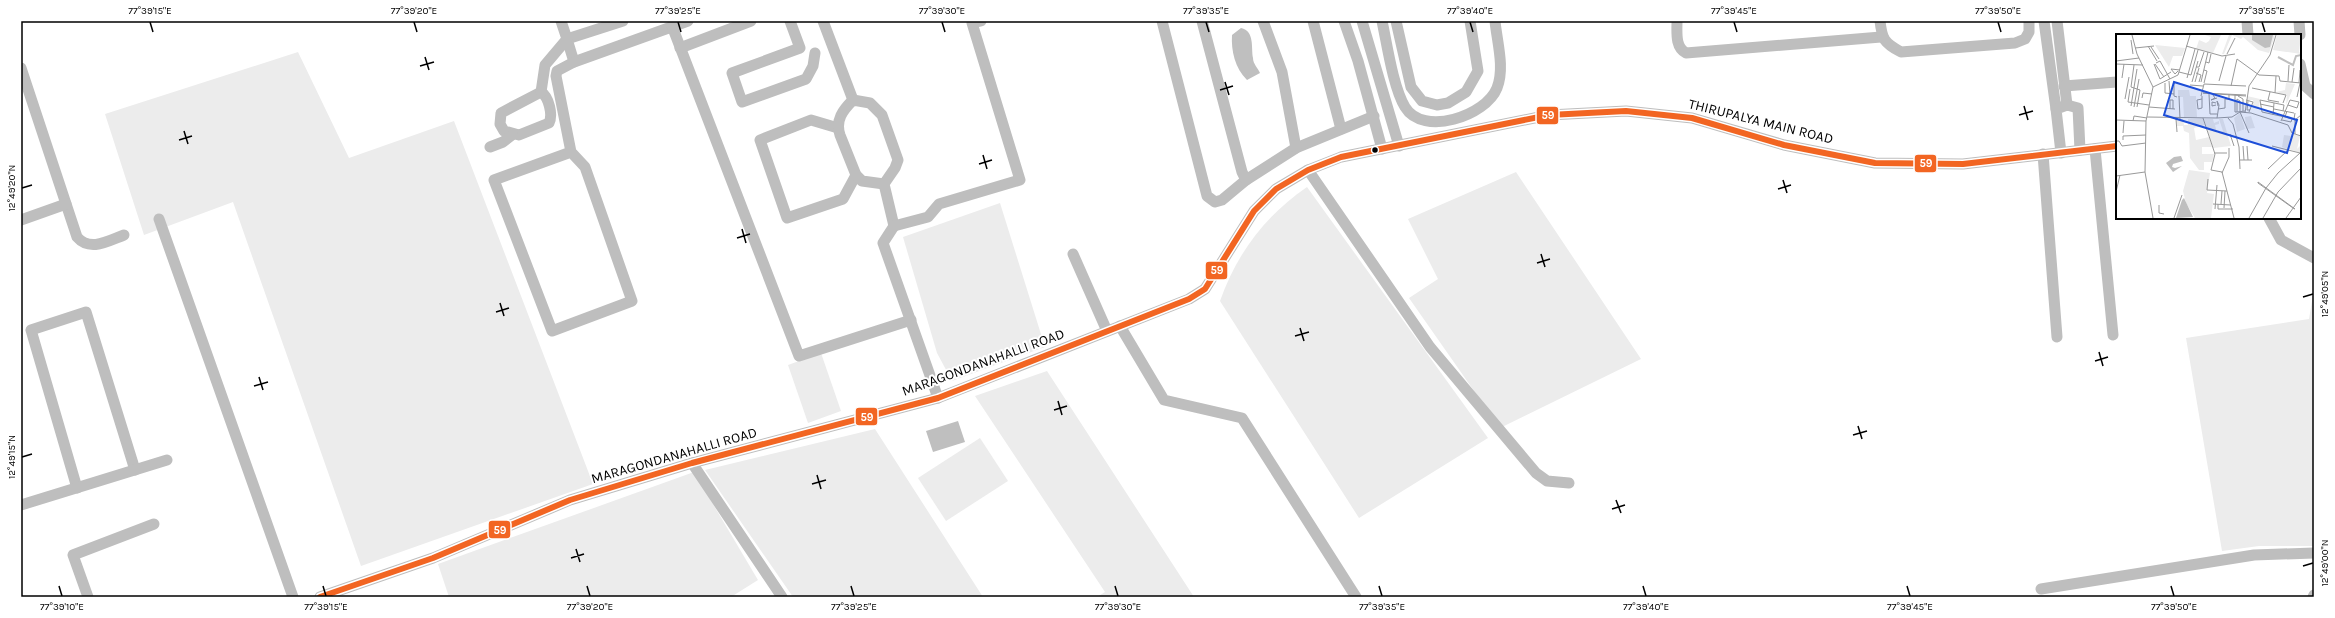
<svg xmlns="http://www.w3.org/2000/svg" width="2335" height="618" font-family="Karla,sans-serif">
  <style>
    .green { fill: #ececec }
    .water { fill: #bfbfbf }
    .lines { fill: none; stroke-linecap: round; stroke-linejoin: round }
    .minor { stroke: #bebebe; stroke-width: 11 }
    .bus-1-casing { stroke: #fff; stroke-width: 9 }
    .bus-1 { stroke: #f26522; stroke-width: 6 }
    .ticks { fill: none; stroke: #000; stroke-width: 1.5 }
    .bus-dot { fill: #000; stroke: #fff; stroke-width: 1.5 }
    .labels { text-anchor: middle; stroke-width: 4; stroke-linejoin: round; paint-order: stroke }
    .street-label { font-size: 14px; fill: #000; stroke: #fff }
    .inset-river { fill: none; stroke: #bfbfbf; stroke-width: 2 }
    .inset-road { fill: none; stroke: #999; stroke-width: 1 }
    .view { fill: #1d4ed8; fill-opacity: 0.15; stroke: #1d4ed8; stroke-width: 2 }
    .inset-edge { fill: none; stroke: #000; stroke-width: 2 }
    .line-badge { stroke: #fff; stroke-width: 1.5 }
    .badge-label { font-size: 11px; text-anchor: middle; font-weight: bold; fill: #fff }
    .neatline { fill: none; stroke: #000; stroke-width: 1.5 }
    .ticks-label { font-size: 10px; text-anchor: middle; fill: #000 }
  </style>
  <rect width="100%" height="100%" fill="#fff"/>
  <g class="green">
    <polygon points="298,52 349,158 454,121 593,484 361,566 233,202 144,235 105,114"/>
    <polygon points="1516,172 1641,359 1500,428 1409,298 1438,279 1408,219"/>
    <path d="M 1307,187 L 1488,438 L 1359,518 L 1220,301 C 1237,253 1265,216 1307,187 Z"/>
    <polygon points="1000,203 1045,347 952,381 937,353 903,237"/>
    <polygon points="2314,289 2314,546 2259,546 2222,551 2186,338 2309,319"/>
    <polygon points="821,353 841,411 808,423 788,365"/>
    <polygon points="1047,371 1194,597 1097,597 1105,592 975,396"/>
    <polygon points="875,429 983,597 793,597 705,470"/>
    <polygon points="980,438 1008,481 946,521 918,478"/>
    <polygon points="694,472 758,580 731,597 449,597 438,564"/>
  </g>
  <g class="water">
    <path d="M 1241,28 C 1255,31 1251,48 1253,58 C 1253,64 1258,68 1260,73 L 1247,80 C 1235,68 1231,51 1232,35 Z"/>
    <polygon points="958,421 965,442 933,452 926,431"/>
  </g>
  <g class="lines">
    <g class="minor">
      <polyline points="623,21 567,39 574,62 688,21"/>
      <polyline points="790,21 800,48 732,73 742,102 806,79 813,66 815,53"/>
      <polyline points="823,21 853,100"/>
      <polyline points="1162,21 1207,196 1215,202 1222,200 1246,180"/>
      <polyline points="1202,21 1242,172 1246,180 1296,148 1374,116"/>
      <polyline points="1263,21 1282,72 1296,148"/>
      <polyline points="1313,21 1341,129"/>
      <polyline points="1344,21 1358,61 1382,149"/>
      <polyline points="1362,21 1399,146"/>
      <path d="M 1382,21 C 1387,44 1393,87 1405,107 C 1423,137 1486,116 1497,88 C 1505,68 1497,42 1495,21"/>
      <polyline points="1396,21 1411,87 1422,101 1437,105 1448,103 1466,92 1478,71 1470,21"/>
      <path d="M 1677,21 C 1677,33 1675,47 1686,53 L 1881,37"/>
      <path d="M 1880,21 C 1882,39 1884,43 1901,52 L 2015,43 L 2025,39 L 2029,32 L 2029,21"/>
      <polyline points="2044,21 2056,109"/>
      <polyline points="2057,21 2067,105"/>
      <polyline points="2247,21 2248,35"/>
      <polyline points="2299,21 2300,35"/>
      <polyline points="672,26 799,356 911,320"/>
      <polyline points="680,48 751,21"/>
      <polyline points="2300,64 2305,86 2314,94"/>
      <path d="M 21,68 L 77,237 C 90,252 108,241 124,235"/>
      <polyline points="2064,86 2117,82"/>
      <path d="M 541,92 C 549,97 553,115 549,123 L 519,135 L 504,131 L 500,124 L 501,113 Z"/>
      <polyline points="541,92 545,65 567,39 561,21"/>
      <polyline points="838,128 811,120 760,140 787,218 843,199 856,175"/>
      <polyline points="490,147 503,142 512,135"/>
      <polyline points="2095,149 2113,335"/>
      <polyline points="571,152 494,180 552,331 632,301 585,167 571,152 556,76 557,71 574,62"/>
      <polyline points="2061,153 2056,109 2067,105 2078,108 2080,150"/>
      <polyline points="2043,154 2057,337"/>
      <polyline points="1308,170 1430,347 1536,473 1547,481 1569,483"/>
      <path d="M 884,184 L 862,181 L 856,175 L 840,135 C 835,120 843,110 853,100 L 870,103 L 882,115 L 898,160 L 895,168 L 884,184 L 894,226 L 883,243 L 938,398"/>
      <polyline points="2269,218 2281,240 2314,258"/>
      <polyline points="159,219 293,597"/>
      <polyline points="21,220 66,204"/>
      <polyline points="894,226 928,217 939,204 1020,180 972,23 981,21"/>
      <polyline points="1073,254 1107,331"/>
      <polyline points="1120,326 1164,400 1242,418 1356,597"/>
      <polyline points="692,463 782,597"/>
      <polyline points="77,488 31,330 86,312 135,470"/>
      <polyline points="21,505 167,460"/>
      <polyline points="2041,589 2254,555 2314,553"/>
      <polyline points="88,597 73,555 154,524"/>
      <polyline points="320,597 433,558 570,500 692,463 938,398 1189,299 1205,289 1254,211 1276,189 1308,170 1341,157 1549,115 1626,111 1692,118 1784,145 1875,163 1963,164 2117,146"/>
      <polyline points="2313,597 2314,595"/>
    </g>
    <defs>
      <polyline id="bus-1" points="320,597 433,558 570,500 692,463 938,398 1189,299 1205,289 1254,211 1276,189 1308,170 1341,157 1549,115 1626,111 1692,118 1784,145 1875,163 1963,164 2117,146"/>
    </defs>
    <use href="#bus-1" class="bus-1-casing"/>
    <use href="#bus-1" class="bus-1"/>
  </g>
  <path class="ticks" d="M 150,22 L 153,32M 414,22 L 417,32M 678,22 L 681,32M 942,22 L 945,32M 1206,22 L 1209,32M 1470,22 L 1473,32M 1734,22 L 1737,32M 1998,22 L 2001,32M 2262,22 L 2265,32M 425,57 L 429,70M 420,66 L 434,62M 1225,82 L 1229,95M 1220,90 L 1233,86M 2024,106 L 2028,120M 2019,115 L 2033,111M 184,131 L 188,144M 179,140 L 192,136M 983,155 L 987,169M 979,164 L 992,160M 1783,180 L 1787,193M 22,188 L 32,185M 1778,189 L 1791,185M 742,229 L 746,243M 737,238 L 750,234M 1541,254 L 1545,267M 1537,263 L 1550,259M 2303,297 L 2313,294M 500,303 L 504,316M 496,312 L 509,308M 1300,328 L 1304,341M 1295,336 L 1309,332M 2099,352 L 2103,366M 2095,361 L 2108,357M 259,377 L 263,390M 254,386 L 268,382M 1058,401 L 1062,415M 1054,410 L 1067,406M 1858,426 L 1862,439M 1853,435 L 1867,431M 22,457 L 32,454M 817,475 L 821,489M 812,484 L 826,480M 1616,500 L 1621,513M 1612,509 L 1625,505M 576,549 L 580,562M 571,558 L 584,554M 2303,566 L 2313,563M 59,586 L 62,596M 323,586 L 326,596M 587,586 L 590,596M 851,586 L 854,596M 1115,586 L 1118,596M 1379,586 L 1382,596M 1643,586 L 1646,596M 1907,586 L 1910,596M 2171,586 L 2174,596"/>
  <circle class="bus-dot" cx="1375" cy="150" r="3.5"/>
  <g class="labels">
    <g class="street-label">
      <text transform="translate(1761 121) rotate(14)" y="5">THIRUPALYA MAIN ROAD</text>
      <text transform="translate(983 362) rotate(-20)" y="5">MARAGONDANAHALLI ROAD</text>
      <text transform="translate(674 455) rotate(-16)" y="5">MARAGONDANAHALLI ROAD</text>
    </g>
  </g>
  <g transform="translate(2116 34)">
    <rect width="185" height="185" fill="#fff"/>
    <path d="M 89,1 L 105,1 L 97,19 L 80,15 L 83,6 L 90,9 L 93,7 L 95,3 ZM 113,1 L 159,1 L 153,19 L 142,16 L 127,3 L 125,5 L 116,1 L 108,20 L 106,20 ZM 161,1 L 185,1 L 183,18 L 185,20 L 157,16 ZM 39,11 L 69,14 L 66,22 L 57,22 L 53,33 ZM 170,49 L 179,50 L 170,71 L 171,61 L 160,58 L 169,56 ZM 62,56 L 73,56 L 74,62 L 80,62 L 81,83 L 68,84 L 67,63 L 62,63 ZM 131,62 L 144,65 L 143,75 L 137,74 L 137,66 L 131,66 ZM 124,79 L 129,95 L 121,98 L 118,84 ZM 135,82 L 139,94 L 130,95 L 129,83 ZM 87,84 L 89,91 L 78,94 L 80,106 L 93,103 L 96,113 L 86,113 L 86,120 L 98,120 L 96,128 L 88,128 L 88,136 L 83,136 L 74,124 L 73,99 L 68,97 L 67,92 L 61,92 L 60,86 L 67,85 L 68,91 L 72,91 L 72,85 ZM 88,85 L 97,85 L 98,89 L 103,87 L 103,90 L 99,91 L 101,99 L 107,97 L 103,85 L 107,85 L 115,112 L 97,114 ZM 176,100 L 184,102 L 181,115 L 185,111 L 185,119 L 166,113 L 168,101 L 175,102 ZM 73,136 L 94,139 L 91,159 L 98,160 L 95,184 L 79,184 L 70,169 L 67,157 Z" fill="#ececec"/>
    <path d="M 136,1 L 157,1 L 154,13 L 149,14 L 136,6 ZM 58,123 L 65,122 L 67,127 L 57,130 L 56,133 L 59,134 L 66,132 L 57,138 L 50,129 ZM 68,164 L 77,183 L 60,184 L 66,166 Z" fill="#bfbfbf"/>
    <path class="inset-river" d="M 162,23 L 177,31 L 180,22 L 185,21"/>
    <path class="inset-road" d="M 16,1 L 21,20 L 37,53M 15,6 L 17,20M 32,12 L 41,27M 70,12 L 106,22 L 119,20M 35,13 L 43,25M 19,14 L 38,12M 111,20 L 119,4M 0,27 L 23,24M 90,28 L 93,29 L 95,20M 40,29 L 44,27 L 54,45M 0,30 L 27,31M 38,30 L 44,45 L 55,38M 39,30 L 48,43M 18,31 L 15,53 L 24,56 L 21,73M 80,33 L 83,33 L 88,18M 88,36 L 91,37 L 88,49M 62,37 L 59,40 L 55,35 L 64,36M 63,38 L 75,41 L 82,16M 80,39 L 85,41 L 83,48M 6,44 L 8,30M 71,44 L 79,15M 53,47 L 54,60M 58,47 L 58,62 L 61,63M 103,47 L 110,22M 172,47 L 173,31M 76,48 L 82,27M 79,48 L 83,34M 85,48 L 92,18M 176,48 L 178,34M 49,49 L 49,59 L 58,60M 183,49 L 184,36M 74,51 L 87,52M 115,52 L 121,25 L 143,41 L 163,42 L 164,47 L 185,49M 136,54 L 170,61 L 167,69M 14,55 L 12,68 L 33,71M 154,58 L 152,66 L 163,68M 159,59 L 160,42M 93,60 L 94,80 L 101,80M 97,61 L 99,64 L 95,66 L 101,64M 119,61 L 119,78 L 121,78M 63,62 L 64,85M 85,62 L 88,50 L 130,52M 122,62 L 127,65 L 127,77M 130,62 L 87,59 L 130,61M 181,63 L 184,49M 26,64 L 27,59 L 36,60M 9,65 L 13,43M 86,65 L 81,66 L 82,75 L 86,74 L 86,62M 121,65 L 121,78 L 129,77M 121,65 L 124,67 L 124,77M 130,66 L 137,68 L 133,78M 132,67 L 131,76 L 134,76M 100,69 L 96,68 L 96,72 L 100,71M 144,70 L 158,73M 15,72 L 21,35M 18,73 L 23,45M 33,73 L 59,75M 54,75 L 54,66 L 57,66 L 57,75M 102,75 L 109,74 L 109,65 L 113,65 L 113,60M 158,75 L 178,79M 167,77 L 168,71 L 144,66 L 146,78 L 169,83M 171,77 L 169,83 L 178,85 L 179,79M 124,78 L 133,99M 129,79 L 133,52 L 154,21 L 160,1M 157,81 L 158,69M 31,83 L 101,84 L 116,83 L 124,78 L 135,79 L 172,91 L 176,99 L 185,102M 87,84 L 99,120 L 95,136 L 106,138 L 118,184M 101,84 L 103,71 L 101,67 L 102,72M 112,84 L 117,90 L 123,113 L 124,135M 60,85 L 61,98M 0,86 L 30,87M 166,86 L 175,88 L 176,85M 17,87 L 18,82 L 31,84M 165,87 L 174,66 L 183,68 L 181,74 L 172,71M 7,99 L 8,87M 114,100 L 118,112M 179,100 L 179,86 L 185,81M 7,106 L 7,102 L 30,101M 0,107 L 3,107 L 6,112 L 30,109M 127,112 L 128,126M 131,112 L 132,126M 156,112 L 184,119M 98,119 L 111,119M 123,126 L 136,126M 152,135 L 173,115M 106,139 L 113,123 L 113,114M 0,142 L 29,138M 92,145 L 91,156 L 111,157M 142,149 L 142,148 L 179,175 L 177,174 ZM 0,158 L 4,141M 97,170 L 115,171M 102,170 L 102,175 L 117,175M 105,170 L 106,157M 43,171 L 43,179 L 48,180M 108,174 L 109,157M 99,175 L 101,151M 37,184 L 29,138 L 30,87 L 37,53 L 62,41 L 74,1M 58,184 L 66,161M 133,184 L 150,154 L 162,139 L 184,119M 147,184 L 162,158 L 185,134M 170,184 L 185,163"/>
    <path class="view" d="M 58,48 L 181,86 L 171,119 L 48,81 Z"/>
    <rect width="185" height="185" class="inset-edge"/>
  </g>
  <g class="line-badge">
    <rect x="1536" y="106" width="23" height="19" rx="4" fill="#f26522"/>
    <rect x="1914" y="154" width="23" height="19" rx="4" fill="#f26522"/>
    <rect x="1205" y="261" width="23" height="19" rx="4" fill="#f26522"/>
    <rect x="855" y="407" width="23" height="19" rx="4" fill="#f26522"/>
    <rect x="488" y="520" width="23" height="19" rx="4" fill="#f26522"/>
  </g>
  <g class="badge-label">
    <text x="1548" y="119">59</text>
    <text x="1926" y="167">59</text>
    <text x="1217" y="274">59</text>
    <text x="867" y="421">59</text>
    <text x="500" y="534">59</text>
  </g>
  <rect width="2335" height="618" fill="none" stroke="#ffffff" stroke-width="44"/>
  <rect x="22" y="22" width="2291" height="574" class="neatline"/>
  <g class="ticks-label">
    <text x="150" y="14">77°39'15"E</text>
    <text x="414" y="14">77°39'20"E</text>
    <text x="678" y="14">77°39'25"E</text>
    <text x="942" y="14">77°39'30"E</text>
    <text x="1206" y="14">77°39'35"E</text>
    <text x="1470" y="14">77°39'40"E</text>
    <text x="1734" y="14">77°39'45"E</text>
    <text x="1998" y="14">77°39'50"E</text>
    <text x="2262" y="14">77°39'55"E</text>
    <text transform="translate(11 188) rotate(-90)" y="4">12°49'20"N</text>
    <text transform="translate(2324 294) rotate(-90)" y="4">12°49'05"N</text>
    <text transform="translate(11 457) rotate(-90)" y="4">12°49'15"N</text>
    <text transform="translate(2324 563) rotate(-90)" y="4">12°49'00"N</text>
    <text x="62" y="610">77°39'10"E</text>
    <text x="326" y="610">77°39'15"E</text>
    <text x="590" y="610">77°39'20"E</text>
    <text x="854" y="610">77°39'25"E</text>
    <text x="1118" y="610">77°39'30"E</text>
    <text x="1382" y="610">77°39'35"E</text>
    <text x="1646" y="610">77°39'40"E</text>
    <text x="1910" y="610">77°39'45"E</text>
    <text x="2174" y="610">77°39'50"E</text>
  </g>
</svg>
